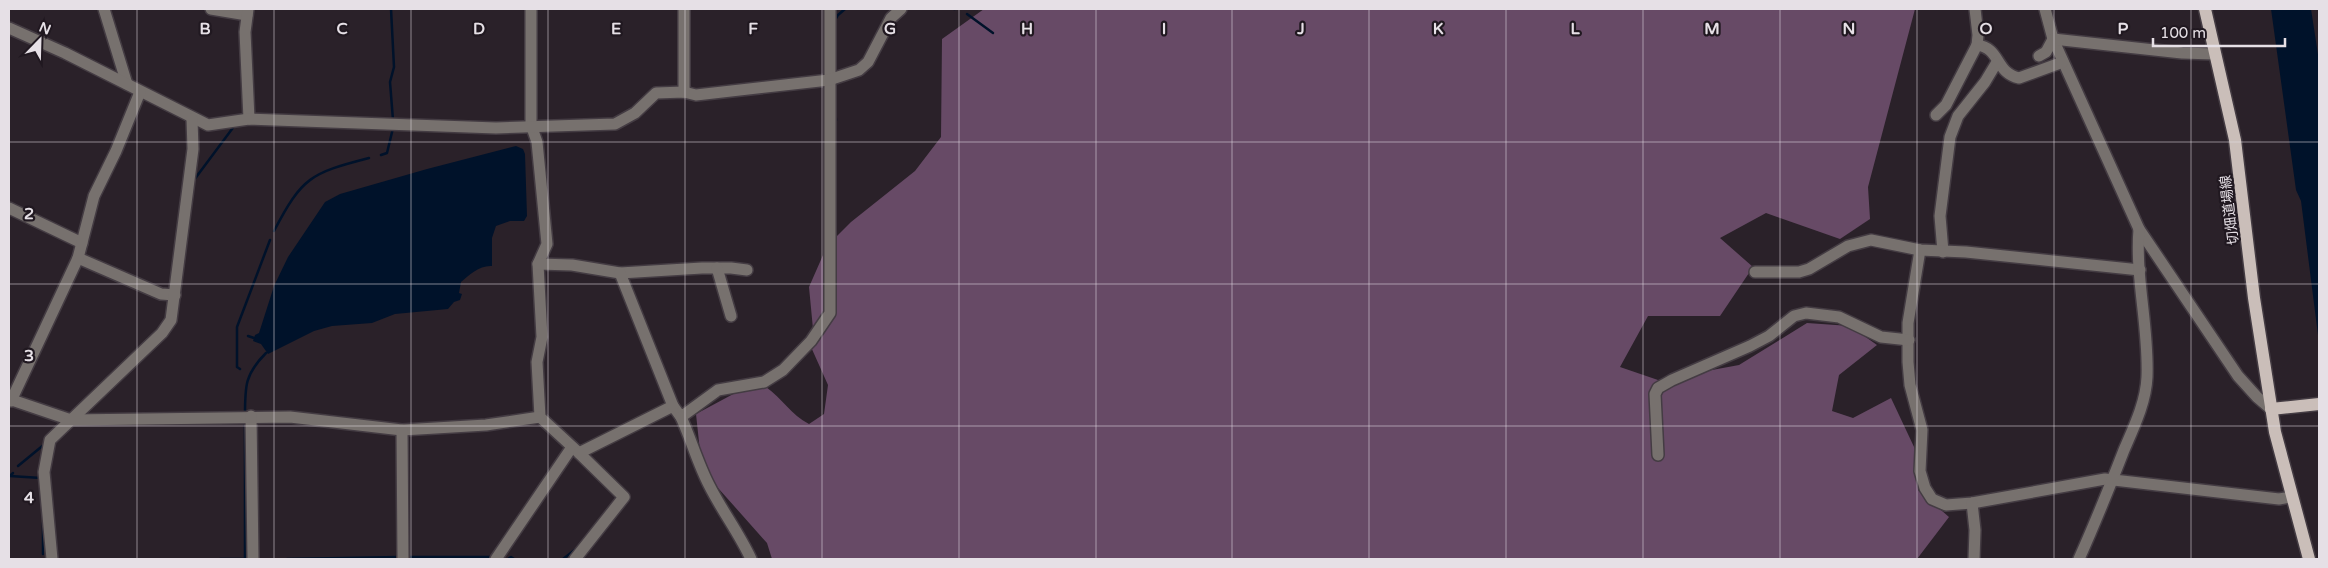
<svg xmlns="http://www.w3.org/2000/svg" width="2328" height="568" font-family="'Varela Round','Noto Sans JP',sans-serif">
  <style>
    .forest { fill: #674a66 }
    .water { fill: #00122a }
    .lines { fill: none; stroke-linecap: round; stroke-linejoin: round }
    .stream { stroke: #00122a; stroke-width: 2.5 }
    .minor-casing { stroke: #443c43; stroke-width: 14 }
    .major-casing { stroke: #443c43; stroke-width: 15 }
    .minor { stroke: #77716e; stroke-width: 11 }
    .major { stroke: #cabeb9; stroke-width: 12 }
    .grid { fill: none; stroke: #e6e0e6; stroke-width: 1; stroke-opacity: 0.55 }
    .labels { text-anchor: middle; stroke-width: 4.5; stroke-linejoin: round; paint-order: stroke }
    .street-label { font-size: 14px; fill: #e6e0e6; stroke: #201820 }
    .grid-label { font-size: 16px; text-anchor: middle; font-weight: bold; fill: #e6e0e6; stroke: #201820; stroke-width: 4.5; stroke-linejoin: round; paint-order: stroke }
  </style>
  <rect width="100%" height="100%" fill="#2a2129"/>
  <path class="forest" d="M 984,9 L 1915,9 L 1868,187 L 1870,219 L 1840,239 L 1766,213 L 1720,238 L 1753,267 L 1720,316 L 1648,316 L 1620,367 L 1658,380 L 1739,365 L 1807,323 L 1850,326 L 1877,345 L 1839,375 L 1832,411 L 1853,418 L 1891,398 L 1915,449 L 1918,490 L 1949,517 L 1917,559 L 772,559 L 767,543 L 702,470 L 696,414 L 737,392 L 766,387 C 782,398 791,415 809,424 L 824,414 L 828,385 L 811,347 L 813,329 L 809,287 L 827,246 L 851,222 L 915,171 L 941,137 L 942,39 Z"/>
  <g class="water">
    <polygon points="2271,9 2311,9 2319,61 2319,343 2301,201 2296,190"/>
    <path d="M 516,146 L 523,149 L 525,154 L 527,216 L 524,221 L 510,221 L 496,226 L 492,238 L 492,266 C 480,265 469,275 461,282 L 459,293 L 462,294 L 460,300 L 454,302 L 448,309 L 395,314 L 372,323 L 332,326 L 314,331 L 268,354 L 261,344 L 253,341 L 255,335 L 259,333 L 274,286 L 288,257 L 325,202 L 340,194 L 427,169 Z"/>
  </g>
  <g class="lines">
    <g class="stream">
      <polyline points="391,9 394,67 390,82 393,120"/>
      <polyline points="954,9 955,9"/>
      <polyline points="967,14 993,33"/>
      <polyline points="834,22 838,15 845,9"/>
      <polyline points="834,123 836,120 835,109"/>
      <polyline points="381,155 387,153 393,128"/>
      <polyline points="194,180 235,125"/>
      <path d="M 274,231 C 302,177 311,173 369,158"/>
      <polyline points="248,336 254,338"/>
      <polyline points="240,369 237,367 237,327 270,240"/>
      <path d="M 245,414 C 245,386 245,374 266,353"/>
      <polyline points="18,466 46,443"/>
      <polyline points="13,473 10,476 41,478"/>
      <polyline points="43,523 43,554"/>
      <polyline points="407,557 494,557"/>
      <polyline points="220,559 245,559 245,420"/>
      <polyline points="287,559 399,557"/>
      <polyline points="508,559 511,557 514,559"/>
      <polyline points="563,559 576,549"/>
    </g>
    <defs>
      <g id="minor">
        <polyline points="104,9 127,84"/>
        <polyline points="211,9 247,15"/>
        <polyline points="248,9 245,32 249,119"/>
        <polyline points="531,9 531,125 537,142 547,244 538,264 542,337 537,362 540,417 579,453 673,406 681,417 718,390 764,382 783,370 811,341 830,313 830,9"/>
        <polyline points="1975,9 1978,35 1977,45"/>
        <polyline points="2045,9 2053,39 2139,229 2238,376 2257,397 2271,409"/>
        <polyline points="9,28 65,53 208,125 249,119 496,128 615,124 635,113 656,93 684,92 696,95 829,80 859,70 868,62 891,18 901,9"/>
        <polyline points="2039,56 2046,52 2053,39 2182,53 2214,54"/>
        <polyline points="684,92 684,9"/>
        <path d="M 1936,115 L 1946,105 L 1977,45 C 2001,48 1995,73 2019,78 L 2063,62"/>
        <polyline points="9,208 82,243"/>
        <polyline points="1920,250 1908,323 1908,362 1910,385 1922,430 1920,471 1925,488 1932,499 1946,505 1972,503 2105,479 2279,499 2291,497"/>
        <polyline points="1943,252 1940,216 1950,137 1958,116 1985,82 1997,62"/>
        <polyline points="78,258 161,294 175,295"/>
        <polyline points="538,264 572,265 620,273 702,268 731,268 747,270"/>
        <polyline points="717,268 731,316"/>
        <polyline points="1755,272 1799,272 1809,269 1848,246 1871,240 1920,250 1966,252 2140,270"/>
        <polyline points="620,273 673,406"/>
        <polyline points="9,399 71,420 290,417 402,430 486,425 540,417"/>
        <polyline points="11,401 78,258 94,196 116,151 140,92"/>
        <polyline points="251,416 253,559"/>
        <path d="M 681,417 C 691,439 698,464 709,485 C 722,511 739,533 751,559"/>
        <polyline points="402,430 403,559"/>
        <polyline points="1658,455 1655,394 1658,388 1672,380 1750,346 1769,336 1794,316 1806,313 1839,317 1881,337 1909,340"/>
        <polyline points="1972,503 1975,530 1974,559"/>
        <polyline points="52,559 44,472 50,440 162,333 171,320 193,149 192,119"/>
        <polyline points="496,559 572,447"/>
        <polyline points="575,559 624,497 579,453"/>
        <path d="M 2079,559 C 2095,523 2110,486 2124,450 C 2134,427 2146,402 2147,377 C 2149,327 2135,278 2139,229"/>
      </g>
      <g id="major">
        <polyline points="2205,9 2235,140 2254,298 2275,432 2309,559"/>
        <polyline points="2271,409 2319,404"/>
      </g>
    </defs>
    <use href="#minor" class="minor-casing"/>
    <use href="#major" class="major-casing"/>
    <use href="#minor" class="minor"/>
    <use href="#major" class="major"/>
  </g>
  <path class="grid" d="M 137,9 L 137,559M 274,9 L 274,559M 411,9 L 411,559M 548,9 L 548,559M 685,9 L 685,559M 822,9 L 822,559M 959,9 L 959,559M 1096,9 L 1096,559M 1232,9 L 1232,559M 1369,9 L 1369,559M 1506,9 L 1506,559M 1643,9 L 1643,559M 1780,9 L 1780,559M 1917,9 L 1917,559M 2054,9 L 2054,559M 2191,9 L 2191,559M 9,142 L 2319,142M 9,284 L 2319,284M 9,426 L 2319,426"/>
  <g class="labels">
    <g class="street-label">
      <text transform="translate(2229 210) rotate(-97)" y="5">切畑道場線</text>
    </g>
  </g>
  <g class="grid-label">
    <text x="205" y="34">B</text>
    <text x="342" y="34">C</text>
    <text x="479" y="34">D</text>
    <text x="616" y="34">E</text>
    <text x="753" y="34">F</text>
    <text x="890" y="34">G</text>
    <text x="1027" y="34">H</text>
    <text x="1164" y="34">I</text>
    <text x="1301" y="34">J</text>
    <text x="1438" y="34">K</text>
    <text x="1575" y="34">L</text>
    <text x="1712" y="34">M</text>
    <text x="1849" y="34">N</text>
    <text x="1986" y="34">O</text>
    <text x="2123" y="34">P</text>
    <text x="29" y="219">2</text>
    <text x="29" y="361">3</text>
    <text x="29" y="503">4</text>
  </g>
  <rect width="2328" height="568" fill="none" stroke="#e6e0e6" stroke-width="20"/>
  <g transform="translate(40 40) rotate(23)" stroke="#201820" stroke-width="4" paint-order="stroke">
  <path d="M0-4L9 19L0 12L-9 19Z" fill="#e6e0e6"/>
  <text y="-8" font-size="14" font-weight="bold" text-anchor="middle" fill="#e6e0e6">N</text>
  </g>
  <path d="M2153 38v8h132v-8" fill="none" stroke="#e6e0e6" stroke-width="2.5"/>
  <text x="2160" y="38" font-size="15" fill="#e6e0e6" stroke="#201820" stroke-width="4" paint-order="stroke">100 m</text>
</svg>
